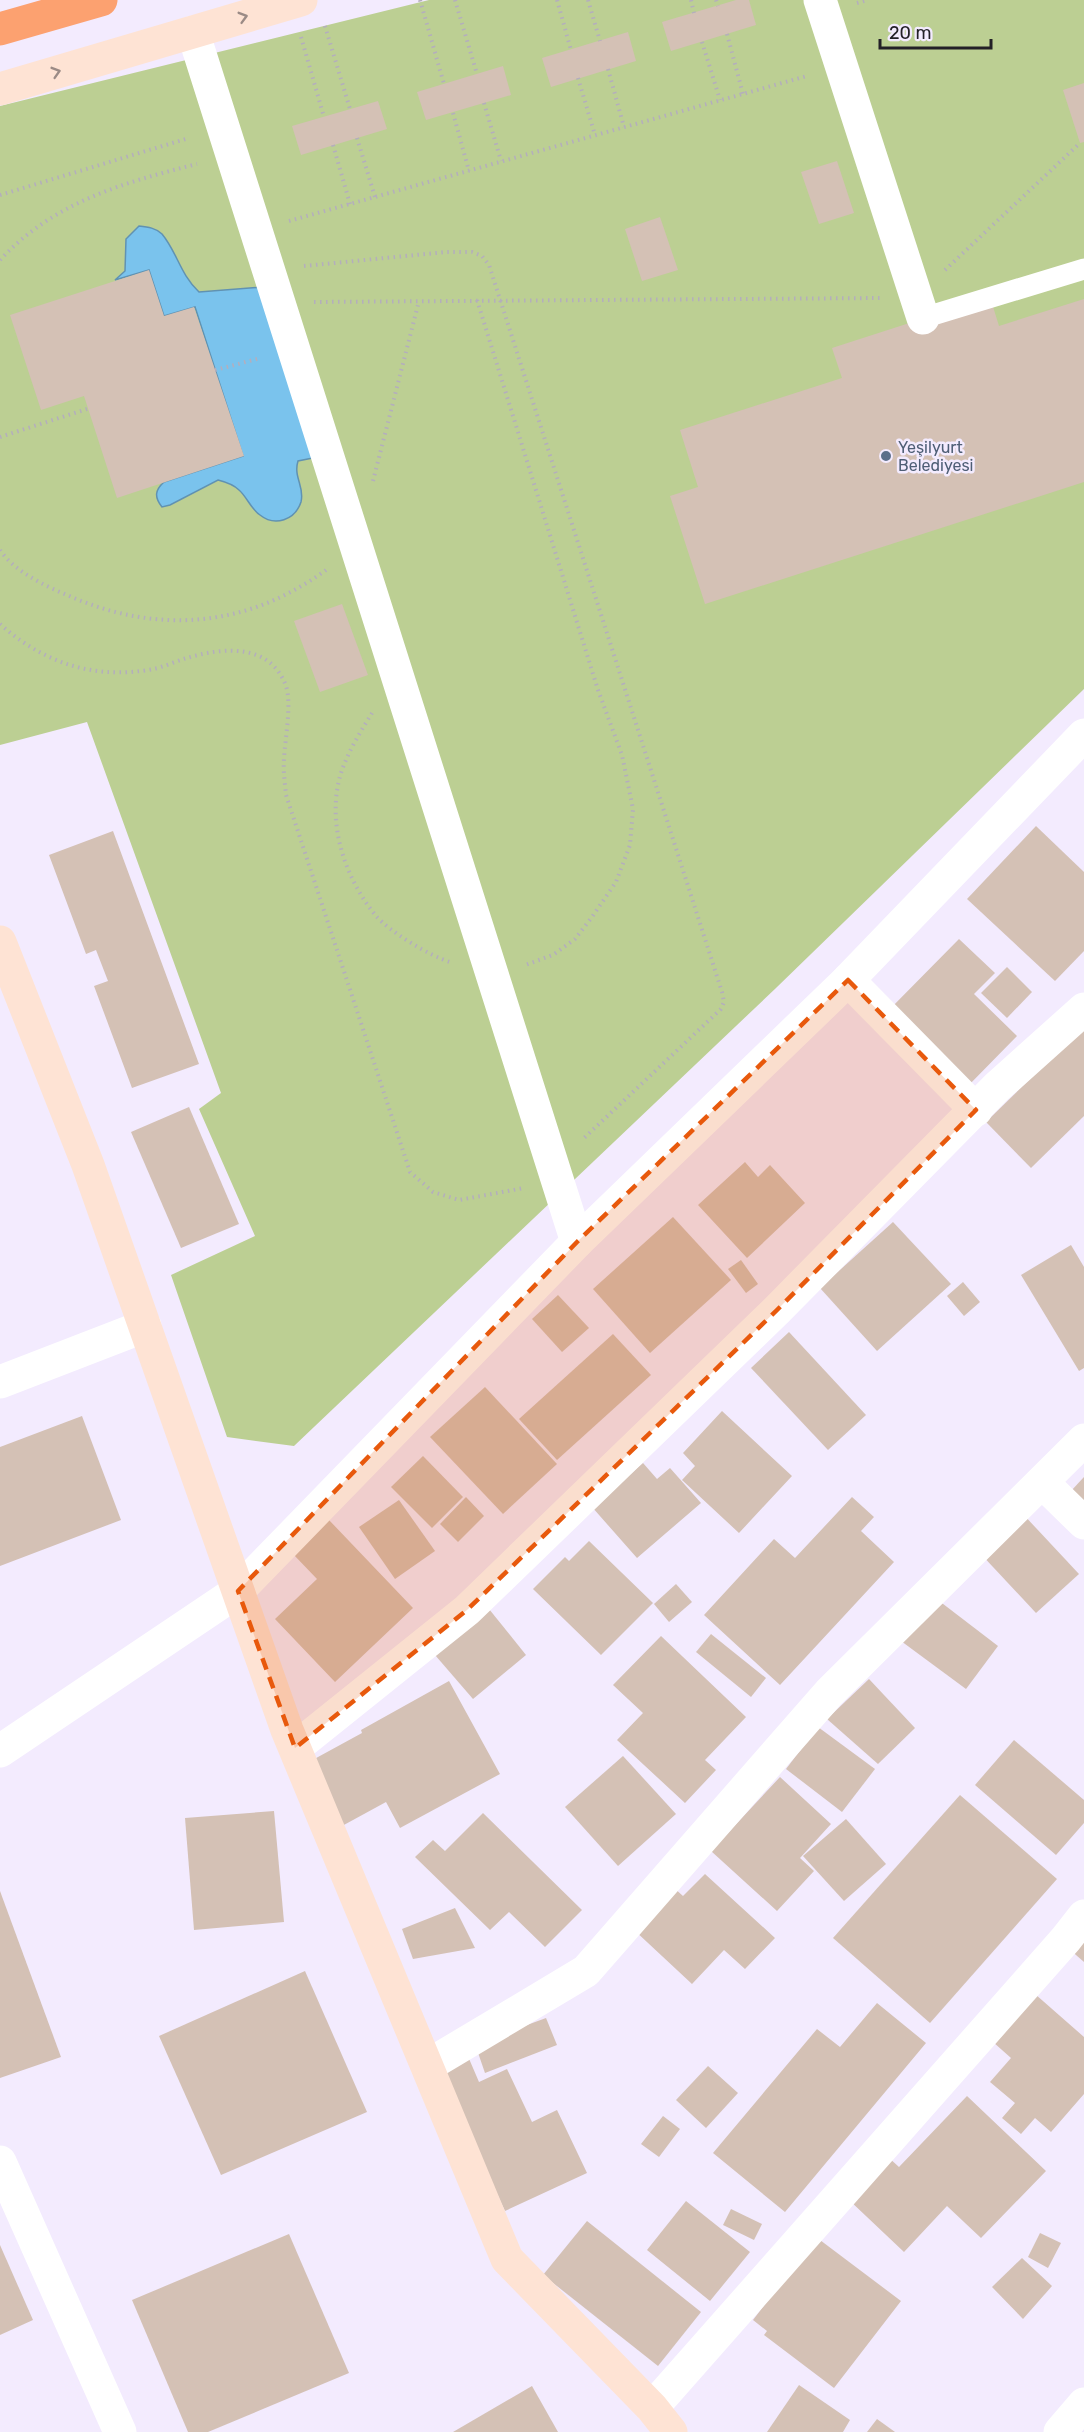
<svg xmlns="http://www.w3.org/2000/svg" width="1084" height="2432" font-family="Rubik,sans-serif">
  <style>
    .green { fill: #bccf93 }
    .water { fill: #7ac3ed; stroke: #6092b2; stroke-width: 1.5 }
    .building { fill: #d4c1b5 }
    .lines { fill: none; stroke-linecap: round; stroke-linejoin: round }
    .path { stroke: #b4aebd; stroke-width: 4; stroke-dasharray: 1.5 4.5; stroke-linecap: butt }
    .lane { stroke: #fff; stroke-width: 21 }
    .street { stroke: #fff; stroke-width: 33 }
    .secondary { stroke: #fee3d4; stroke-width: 33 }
    .highway { stroke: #fca170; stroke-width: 33 }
    .oneway { stroke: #9b8b86 }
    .marked { fill: #e8590c; fill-opacity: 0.2; stroke: #e8590c; stroke-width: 4.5; stroke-dasharray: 12 8; stroke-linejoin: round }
    .service-dot { fill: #5c6f8a; stroke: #f3ebfe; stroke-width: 2 }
    .labels { text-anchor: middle; stroke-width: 5; stroke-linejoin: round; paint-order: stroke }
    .service-label { font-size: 16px; fill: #4e5e75; stroke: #f3ebfe; text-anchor: start }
  </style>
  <rect width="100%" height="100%" fill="#f3ebfe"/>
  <polygon class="green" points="429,0 1084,0 1084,689 776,988 294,1446 227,1437 171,1275 255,1236 199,1109 221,1093 87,722 0,745 0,106"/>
  <path class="water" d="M 139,226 C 148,227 156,228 162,234 C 177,252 180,274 199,292 L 262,287 L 318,457 L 298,461 C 293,477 305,487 301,502 C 295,520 275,527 260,515 C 251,509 247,497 239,490 C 233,484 226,482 218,480 L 170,505 L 162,507 C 154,497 155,490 164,482 L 243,456 L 195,307 L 164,316 L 149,270 L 115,280 L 125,271 L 126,239 Z"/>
  <g class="building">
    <polygon points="736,0 749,0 756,25 671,51 662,22"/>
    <polygon points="628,32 636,61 551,87 542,58"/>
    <polygon points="503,66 511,95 426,120 417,92"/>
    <polygon points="1084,83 1084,142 1080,143 1063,90"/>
    <polygon points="378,101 387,129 301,155 292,126"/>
    <polygon points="837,161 854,213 819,224 801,172"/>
    <polygon points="660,217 678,270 642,281 625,229"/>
    <polygon points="149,270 164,316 194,307 244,456 117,498 84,396 41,410 10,315"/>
    <polygon points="990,297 999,326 1084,299 1084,482 705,604 670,496 698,487 680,430 842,378 832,348"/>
    <polygon points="342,604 368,675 320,692 294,621"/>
    <polygon points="1036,826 1084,872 1084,951 1055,981 967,899"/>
    <polygon points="113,831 199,1064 132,1088 94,986 108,981 96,950 86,954 49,855"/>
    <polygon points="959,939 995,973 974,994 1017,1036 965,1089 887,1012"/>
    <polygon points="1007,967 1032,992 1007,1018 981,993"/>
    <polygon points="1084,1026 1084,1116 1031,1168 986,1122"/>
    <polygon points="189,1107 239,1224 181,1248 131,1132"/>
    <polygon points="745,1162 758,1177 770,1165 805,1203 747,1258 698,1205"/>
    <polygon points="673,1217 731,1280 650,1353 593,1289"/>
    <polygon points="893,1222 951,1284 877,1351 820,1288"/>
    <polygon points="1071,1245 1084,1267 1084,1368 1079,1371 1021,1275"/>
    <polygon points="741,1260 758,1284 746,1293 728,1269"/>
    <polygon points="963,1282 980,1302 964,1316 947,1296"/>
    <polygon points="558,1295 589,1328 562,1352 532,1319"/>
    <polygon points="789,1332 866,1415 828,1450 751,1368"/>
    <polygon points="613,1334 651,1375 557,1460 519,1419"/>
    <polygon points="485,1387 557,1464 503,1514 430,1437"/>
    <polygon points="722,1411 792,1476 739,1533 682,1480 695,1466 683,1453"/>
    <polygon points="82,1416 121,1520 0,1566 0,1447"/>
    <polygon points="423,1456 463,1497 432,1528 391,1487"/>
    <polygon points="643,1463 657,1479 670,1468 701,1503 637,1558 592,1507"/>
    <polygon points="1084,1477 1084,1505 1070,1492"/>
    <polygon points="466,1497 484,1516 458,1542 440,1524"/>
    <polygon points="852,1497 874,1517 861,1531 894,1562 780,1685 704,1615 774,1539 795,1558"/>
    <polygon points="399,1500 435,1551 395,1579 359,1527"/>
    <polygon points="1022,1513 1079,1574 1036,1613 979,1552"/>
    <polygon points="329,1520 413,1608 335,1682 275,1619 317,1579 293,1554"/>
    <polygon points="589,1541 653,1603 601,1655 533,1589 565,1557 569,1561"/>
    <polygon points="676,1584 692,1602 669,1622 654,1604"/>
    <polygon points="934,1597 998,1646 966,1689 901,1641"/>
    <polygon points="489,1609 526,1655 473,1699 435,1655"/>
    <polygon points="711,1634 766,1678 751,1697 696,1652"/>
    <polygon points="661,1636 746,1717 705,1760 716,1770 685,1803 617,1740 643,1713 613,1685"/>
    <polygon points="869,1679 915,1728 878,1764 827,1719"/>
    <polygon points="449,1681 500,1774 400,1828 386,1802 342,1826 307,1763 362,1733 361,1730"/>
    <polygon points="818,1727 875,1769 842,1812 786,1769"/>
    <polygon points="1014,1740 1084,1800 1084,1823 1056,1855 975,1785"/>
    <polygon points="623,1756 676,1814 618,1866 565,1807"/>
    <polygon points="780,1777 831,1824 800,1858 814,1871 777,1911 711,1851"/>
    <polygon points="960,1795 1057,1879 930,2023 833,1938"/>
    <polygon points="274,1811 284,1922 194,1930 185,1818"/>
    <polygon points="483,1813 582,1910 545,1947 509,1912 490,1930 415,1857 433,1840 445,1851"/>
    <polygon points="846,1819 886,1864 844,1901 803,1856"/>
    <polygon points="705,1874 775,1938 745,1969 724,1950 692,1984 633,1929 673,1887 683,1896"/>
    <polygon points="0,1891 61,2057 0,2078"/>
    <polygon points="455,1908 475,1948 413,1959 402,1929"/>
    <polygon points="1084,1930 1084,1962 1068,1948"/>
    <polygon points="305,1971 367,2112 221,2175 159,2036"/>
    <polygon points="1035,1994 1084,2037 1084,2094 1051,2132 1035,2118 1021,2134 1002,2118 1015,2103 990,2082 1011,2058 993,2042"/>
    <polygon points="877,2003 926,2043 785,2212 713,2153 817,2029 840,2047"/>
    <polygon points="546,2018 557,2045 485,2073 475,2044"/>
    <polygon points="467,2054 479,2082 507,2069 532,2122 557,2110 587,2173 505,2211 438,2067"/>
    <polygon points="708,2066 738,2093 706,2128 676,2100"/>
    <polygon points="967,2096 1046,2171 981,2238 947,2206 904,2252 848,2199 888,2157 899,2167"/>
    <polygon points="663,2116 680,2129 659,2157 641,2144"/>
    <polygon points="686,2201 750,2252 710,2301 647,2250"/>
    <polygon points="731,2209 762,2224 754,2240 723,2225"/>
    <polygon points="587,2221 701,2312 658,2366 543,2275"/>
    <polygon points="1040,2233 1061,2243 1048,2268 1028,2257"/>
    <polygon points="289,2234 349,2373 208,2432 188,2432 132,2300"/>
    <polygon points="816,2237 901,2301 834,2388 764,2335 767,2331 753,2320"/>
    <polygon points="0,2245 33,2320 0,2335"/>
    <polygon points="1022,2258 1052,2286 1023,2319 992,2287"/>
    <polygon points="799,2385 850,2420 843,2432 767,2432"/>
    <polygon points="532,2386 558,2432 453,2432"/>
    <polygon points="877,2419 895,2432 867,2432"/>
  </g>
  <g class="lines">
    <g class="path">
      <polyline points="420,0 444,84"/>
      <polyline points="455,0 477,74"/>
      <polyline points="557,0 571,50"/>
      <polyline points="588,0 600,41"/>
      <polyline points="691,0 694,13"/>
      <polyline points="716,0 718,6"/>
      <polyline points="857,3 868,0"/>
      <polyline points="325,26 350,109"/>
      <polyline points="727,34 743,94"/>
      <polyline points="301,37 324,117"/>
      <polyline points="702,42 720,100"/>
      <polyline points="608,69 624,127"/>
      <polyline points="578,78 595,135"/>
      <polyline points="484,103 501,161"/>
      <polyline points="453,113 469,171"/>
      <polyline points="357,138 375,197"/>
      <polyline points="333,145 350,204"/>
      <polyline points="0,195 189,138"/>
      <polyline points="289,221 807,76"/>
      <path d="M 0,260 C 54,202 122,183 197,164"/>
      <polyline points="304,266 446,252 472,252 482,256 489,265 722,992 724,1002 721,1009 582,1140"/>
      <polyline points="945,270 1080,143"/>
      <polyline points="477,300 598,690 622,755 633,809 630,845 616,882 592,917 575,939 553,955 525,965"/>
      <polyline points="314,302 880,298"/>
      <polyline points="215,370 261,358"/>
      <polyline points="0,437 87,409"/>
      <polyline points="373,481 419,301"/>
      <path d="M 0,550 C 14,571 43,585 67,595 C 157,635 246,628 326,570"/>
      <path d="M 0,624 C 30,651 66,669 107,672 C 121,673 139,672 153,669 C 164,667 176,661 187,658 C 224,647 270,643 286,686 C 292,704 285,739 284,759 C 283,771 285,783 286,795 L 410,1172 L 433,1192 L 459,1200 L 524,1188"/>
      <path d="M 372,713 C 361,731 349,750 342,770 C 325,820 344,877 376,916 C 390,932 430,956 450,962"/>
    </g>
    <polyline class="lane" points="923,318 1084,269"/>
    <g class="street">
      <polyline points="820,0 923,318"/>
      <polyline points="193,32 577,1242"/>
      <polyline points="848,980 976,1110"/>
      <polyline points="0,1382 145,1326"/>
      <polyline points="1042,1482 1084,1523"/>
      <polyline points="295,1748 467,1610 776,1311 997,1087 1084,1009"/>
      <polyline points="0,1751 238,1591 577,1242 848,980 1084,735"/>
      <polyline points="427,2066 586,1971 829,1693 1084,1440"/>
      <polyline points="0,2162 120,2432"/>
      <polyline points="652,2408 1066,1939 1084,1916"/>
      <polyline points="1060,2432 1084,2404"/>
    </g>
    <g class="secondary">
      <polyline points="0,89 301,0"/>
      <polyline points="0,942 88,1165 287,1730 507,2259 652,2408 671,2432"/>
    </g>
    <polyline class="highway" points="0,29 101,0"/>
  </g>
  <defs><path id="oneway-chevron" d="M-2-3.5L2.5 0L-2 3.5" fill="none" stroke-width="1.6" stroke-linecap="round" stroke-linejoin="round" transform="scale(1.5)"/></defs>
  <g class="oneway">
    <use href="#oneway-chevron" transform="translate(243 17) rotate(-16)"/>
    <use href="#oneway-chevron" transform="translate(56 72) rotate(-17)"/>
  </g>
  <path class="marked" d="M 848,980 L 976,1110 L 776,1311 L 467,1610 L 295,1748 L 238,1591 L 577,1242 Z"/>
  <circle class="service-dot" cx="886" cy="456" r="6"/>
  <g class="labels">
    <g class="service-label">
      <text x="898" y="453">Yeşilyurt<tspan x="898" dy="18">Belediyesi</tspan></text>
    </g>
  </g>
  <path d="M880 39v9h111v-9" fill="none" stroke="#232027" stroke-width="3"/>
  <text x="889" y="39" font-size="18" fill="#232027" stroke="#f3ebfe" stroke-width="4.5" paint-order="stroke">20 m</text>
</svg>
